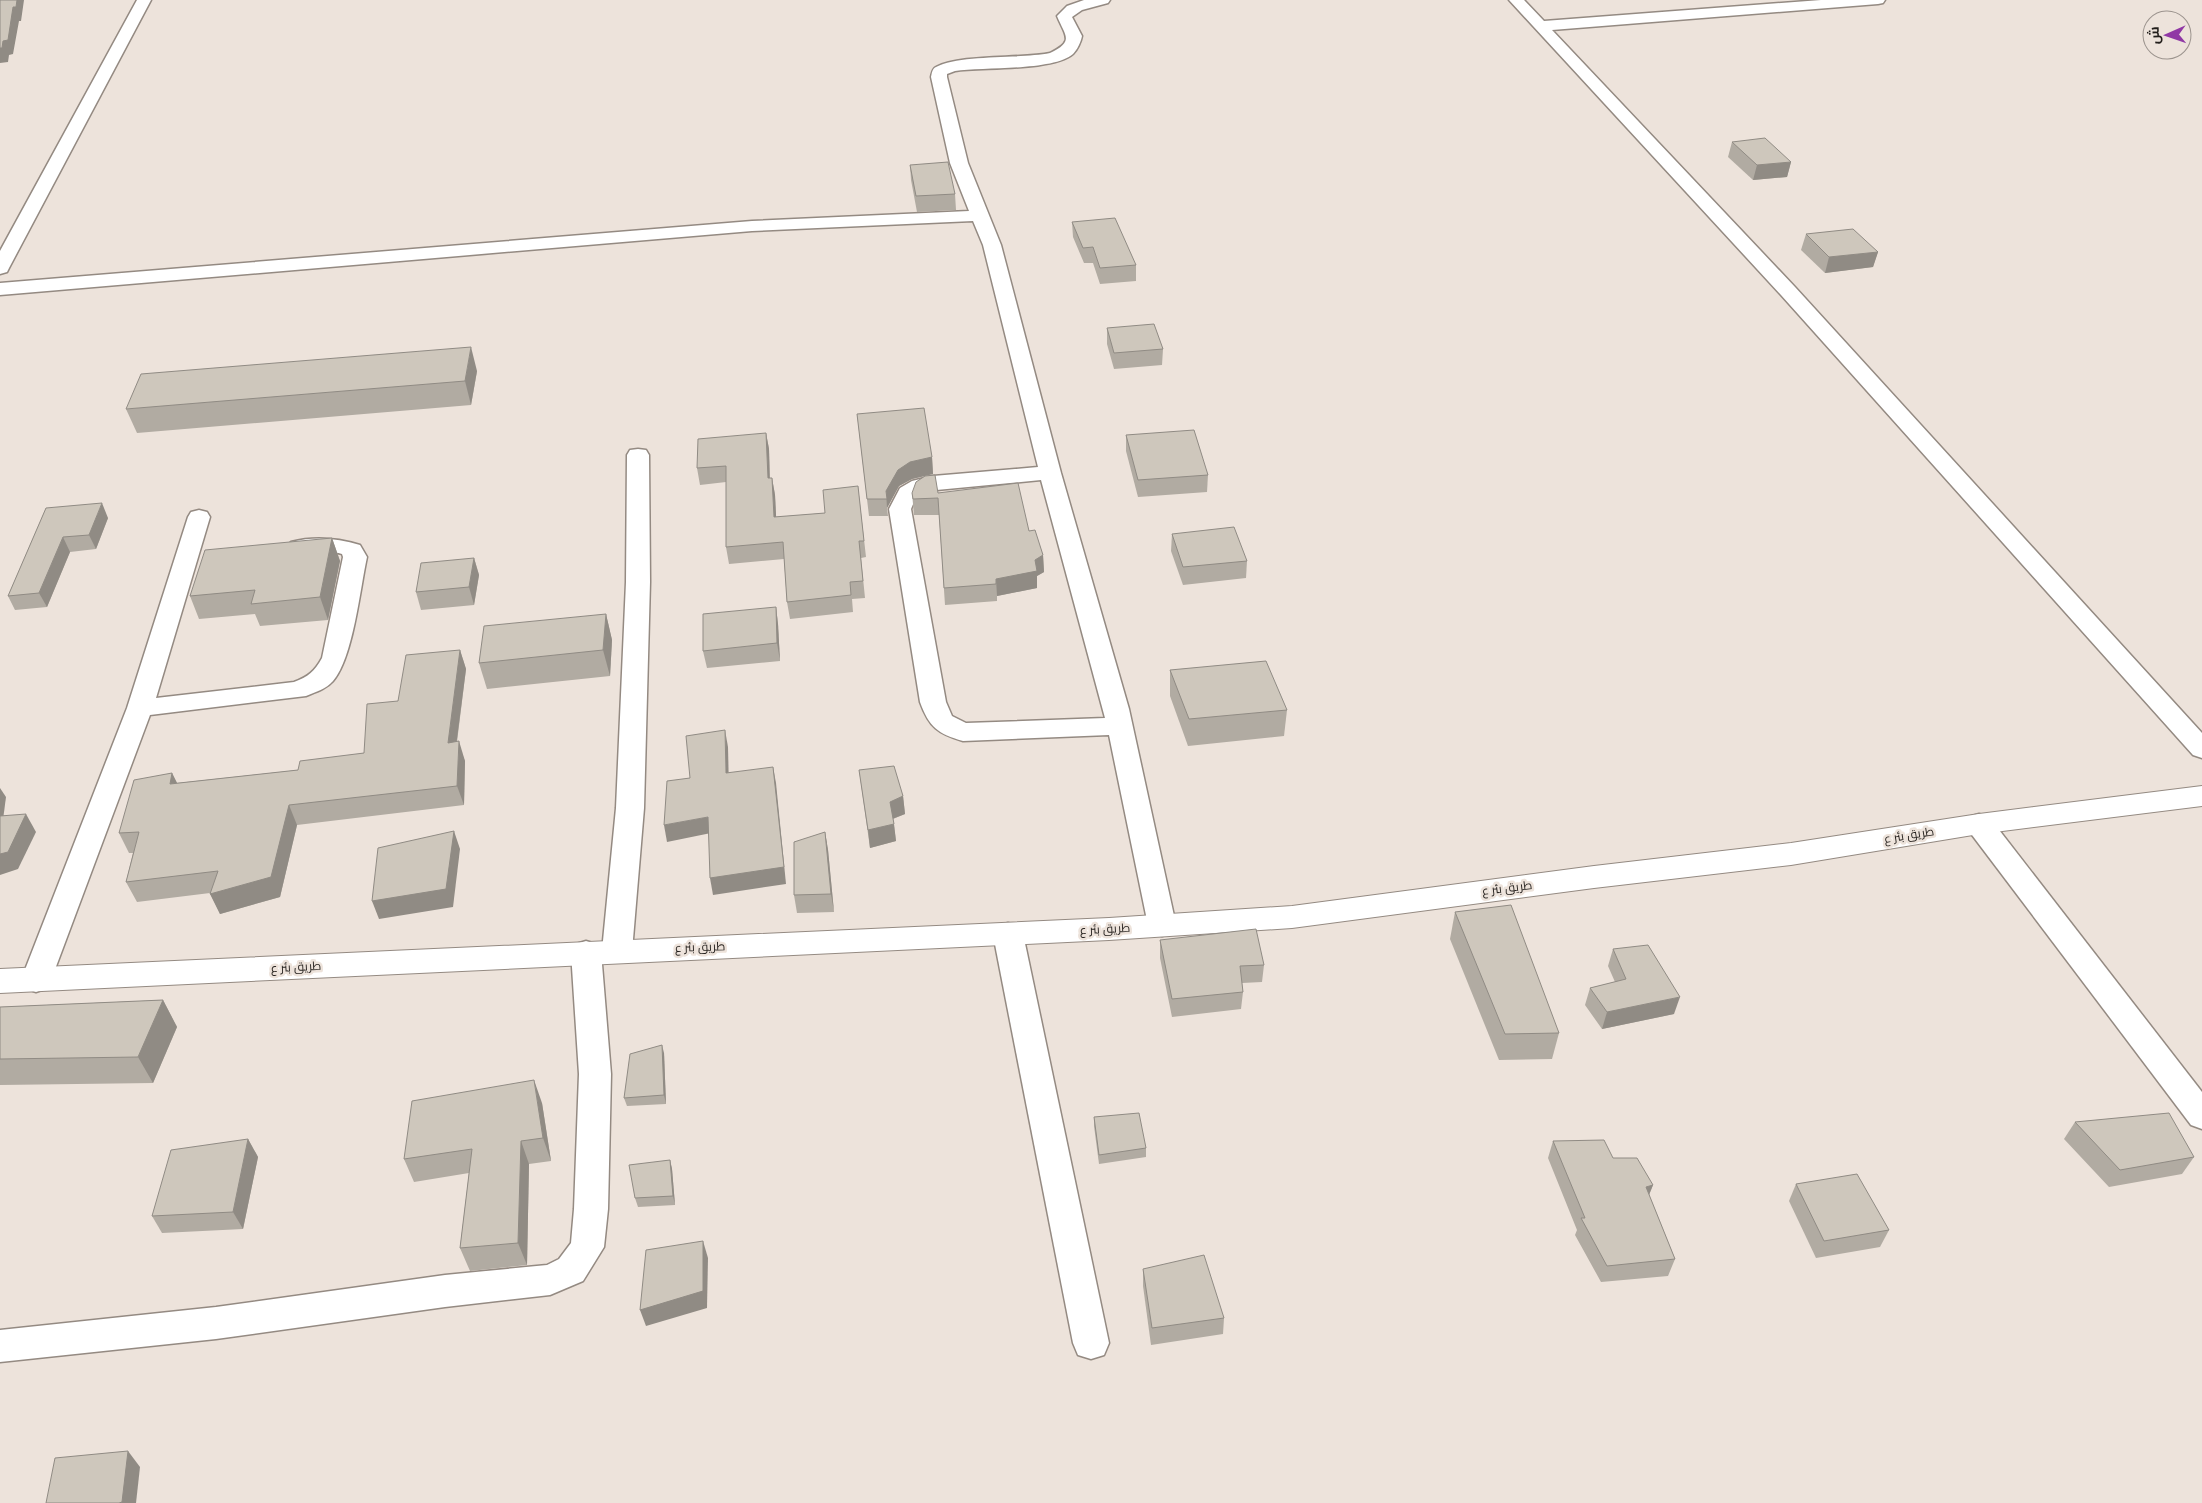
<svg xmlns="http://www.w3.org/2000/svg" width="2202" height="1503" font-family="Lato,Cairo,sans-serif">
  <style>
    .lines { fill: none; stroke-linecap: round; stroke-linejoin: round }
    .street-casing { stroke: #948a82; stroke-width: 3 }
    .secondary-casing { stroke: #948a82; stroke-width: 2 }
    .street { fill: #fff; fill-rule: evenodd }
    .secondary { fill: #fff; fill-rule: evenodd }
    .wall { fill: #b1aba2 }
    .shaded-wall { fill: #908b84 }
    .building { fill: #cec7bc; stroke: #908b84 }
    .labels { text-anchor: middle; stroke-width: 5; stroke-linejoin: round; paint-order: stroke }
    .street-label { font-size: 12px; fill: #221e1b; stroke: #ede3db }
  </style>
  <rect width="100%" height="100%" fill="#ede3db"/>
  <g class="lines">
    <defs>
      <g id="street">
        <polygon points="137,0 151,0 9,268 7,272 0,274 0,251"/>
        <path d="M 1084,0 L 1110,0 L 1108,3 L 1082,10 L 1072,17 L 1082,36 C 1081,42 1077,50 1073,54 C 1054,71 983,67 955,71 L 947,74 L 947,77 L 968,163 L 1001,245 L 1061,473 L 1129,709 L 1176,925 L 1172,933 L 1162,936 L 1152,933 L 1148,925 L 1109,735 L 963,741 C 938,734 929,727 920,702 L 889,509 L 900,488 L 912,481 L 933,476 L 1038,467 L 983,245 L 973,221 L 752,231 L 0,295 L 0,283 L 752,221 L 969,211 L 950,163 L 931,77 C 932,73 932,69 936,67 C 960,54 1020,59 1050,53 C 1075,41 1065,36 1057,16 L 1067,6 ZM 1041,480 L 1105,718 L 966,723 L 952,716 L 946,702 L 911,509 L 916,497 L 926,491 Z"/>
        <polygon points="1509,0 1524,0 1544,21 1821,0 1885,0 1883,3 1878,4 1552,30 1795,287 2202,733 2202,758 2193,755 1781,295"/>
        <polygon points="638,449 646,450 649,455 650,582 644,808 632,951 627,959 617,962 607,959 602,951 616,808 626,582 627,455 630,450"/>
        <path d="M 199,510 L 207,512 L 210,517 L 156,698 L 294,682 C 308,677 315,671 322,658 L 343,557 L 342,554 C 326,549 308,556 291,552 L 287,547 L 291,542 C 315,536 337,538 360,545 L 367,557 C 360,589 353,658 333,681 C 326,689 316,692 306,696 L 150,715 L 51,980 L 47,988 L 36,992 L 25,988 L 21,980 L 127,708 L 188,517 L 191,512 Z"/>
        <polygon points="1979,814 1989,817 2202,1092 2202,1129 2191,1125 1969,831 1965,824 1969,817"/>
        <polygon points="1008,923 1018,926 1023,934 1109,1343 1104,1355 1091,1359 1078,1355 1073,1343 993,934 998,926"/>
        <polygon points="586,941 596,944 601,952 611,1074 608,1209 604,1247 583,1281 550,1295 445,1307 216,1339 0,1362 0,1330 216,1307 445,1275 547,1265 559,1259 571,1243 574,1209 579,1074 571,952 576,944"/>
      </g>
      <polygon id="secondary" points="2202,786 2202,806 1979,834 1791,865 1594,888 1292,928 1109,940 0,993 0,969 1109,918 1292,906 1594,866 1791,843 1979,814"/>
    </defs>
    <use href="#street" class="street-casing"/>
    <use href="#secondary" class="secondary-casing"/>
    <use href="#street" class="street"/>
    <use href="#secondary" class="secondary"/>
  </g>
  <g class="wall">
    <polygon points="1732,142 1791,162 1787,177 1753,180 1728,157"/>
    <polygon points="910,165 955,194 956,210 917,212 911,180"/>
    <polygon points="1072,222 1136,265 1136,281 1100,284 1093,263 1084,263 1073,237"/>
    <polygon points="1806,234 1878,252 1873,267 1825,273 1801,250"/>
    <polygon points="1107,328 1163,349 1162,365 1114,369 1107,344"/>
    <polygon points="477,371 471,405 137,433 126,409"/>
    <polygon points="857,414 932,457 933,474 912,479 899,486 887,508 888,516 869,516"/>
    <polygon points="766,433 769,449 770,478 772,478 775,495 776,517 825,513 858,486 866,557 861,558 865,598 852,599 853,612 790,619 787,602 784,559 729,564 726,547 726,482 700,485 697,468"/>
    <polygon points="1126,435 1208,475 1207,492 1138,497 1126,451"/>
    <polygon points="912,493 938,493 1029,531 1043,555 1044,572 1037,576 1037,588 997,596 997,601 945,605 939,515 914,515"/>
    <polygon points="46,508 108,518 96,549 70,552 47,607 15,610 8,596"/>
    <polygon points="1172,534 1247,561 1246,578 1183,585 1171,551"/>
    <polygon points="332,538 340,561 328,620 260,626 255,614 199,619 190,596"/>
    <polygon points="474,558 479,575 474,605 421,610 416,592"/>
    <polygon points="776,607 778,624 780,661 707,668 703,651"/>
    <polygon points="606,614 612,640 610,676 487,689 479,663"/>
    <polygon points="460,650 466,669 457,742 465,761 464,805 297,825 280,897 220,914 210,893 137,902 126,882 133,853 129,853 119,833 172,773 177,783 298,770 364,753 398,701"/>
    <polygon points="1170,670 1287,710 1284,736 1188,746 1170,696"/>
    <polygon points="859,770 903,796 905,814 893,819 896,841 870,848"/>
    <polygon points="825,832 828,850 834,912 797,913 794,895"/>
    <polygon points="1455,912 1559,1033 1552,1059 1499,1060 1450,939"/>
    <polygon points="1160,940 1264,965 1262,982 1242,983 1243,992 1241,1009 1172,1017 1160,958"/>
    <polygon points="1613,949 1674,1014 1602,1029 1585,1005 1590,988 1615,982 1608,966"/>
    <polygon points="163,1000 177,1027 153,1083 0,1085 0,1007"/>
    <polygon points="664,1053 666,1104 627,1106 624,1098"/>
    <polygon points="542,1103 551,1161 529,1164 527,1265 470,1271 460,1248 469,1173 414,1182 404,1159"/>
    <polygon points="1094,1117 1146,1148 1146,1157 1099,1164 1094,1126"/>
    <polygon points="2075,1122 2194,1157 2182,1174 2109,1187 2064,1139"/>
    <polygon points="248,1139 258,1157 243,1229 162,1233 152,1216"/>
    <polygon points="1553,1141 1613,1158 1653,1185 1649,1195 1675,1259 1668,1276 1601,1282 1575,1235 1577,1230 1548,1158"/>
    <polygon points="670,1160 672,1169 675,1205 638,1207 635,1198"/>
    <polygon points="1796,1184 1889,1230 1880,1247 1816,1258 1789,1201"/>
    <polygon points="1143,1269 1224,1318 1223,1334 1151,1345 1143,1286"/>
  </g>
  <g class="shaded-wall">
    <polygon points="17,0 24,0 21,21 19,21 13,54 9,55 8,62 0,63 0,48 13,7"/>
    <polygon points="1791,162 1787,177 1753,180 1757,165"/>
    <polygon points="1878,252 1873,267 1825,273 1829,257"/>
    <polygon points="471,347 477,371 471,405 465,381"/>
    <polygon points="766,433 769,449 770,495 768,478"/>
    <polygon points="932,457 933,474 912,479 899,486 887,508 886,491 898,470 910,462"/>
    <polygon points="772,478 775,495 777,534 774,517"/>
    <polygon points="102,503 108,518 96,549 89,535"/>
    <polygon points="63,537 70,552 47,607 39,593"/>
    <polygon points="332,538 340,561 328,620 320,597"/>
    <polygon points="1043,555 1044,572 1037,576 1037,588 997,596 996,579 1035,560"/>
    <polygon points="474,558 479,575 474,605 469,587"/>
    <polygon points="776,607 778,624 780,661 777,643"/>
    <polygon points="606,614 612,640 610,676 603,650"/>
    <polygon points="460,650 466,669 454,762 448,743"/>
    <polygon points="725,730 728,747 729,790 726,773"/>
    <polygon points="459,741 465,761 464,805 457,786"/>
    <polygon points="773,767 776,783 786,884 713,895 710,878"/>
    <polygon points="172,773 182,793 170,784"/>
    <polygon points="0,788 6,797 1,835 0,833"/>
    <polygon points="903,796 905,814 892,819 890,802"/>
    <polygon points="289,805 297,825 280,897 220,914 210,894"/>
    <polygon points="26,814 36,832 18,869 0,875 0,854"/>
    <polygon points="708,817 711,833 667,842 664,825"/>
    <polygon points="894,824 896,841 870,848 868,830"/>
    <polygon points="454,831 460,849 453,907 379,919 372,901"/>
    <polygon points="825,832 828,850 834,912 831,894"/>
    <polygon points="1680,997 1674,1014 1602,1029 1607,1012"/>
    <polygon points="163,1000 177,1027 153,1083 138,1057"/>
    <polygon points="662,1045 664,1053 666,1104 664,1095"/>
    <polygon points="534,1080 542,1103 551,1161 543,1138"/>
    <polygon points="248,1139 258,1157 243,1229 233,1212"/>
    <polygon points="521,1141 529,1164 527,1265 518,1243"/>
    <polygon points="670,1160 672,1169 675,1205 673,1196"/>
    <polygon points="1653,1185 1646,1202 1646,1187"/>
    <polygon points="703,1241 708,1258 707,1308 646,1326 640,1310"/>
    <polygon points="128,1451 140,1467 136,1503 119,1503"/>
  </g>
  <g class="building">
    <polygon points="0,0 17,0 16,7 13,7 8,40 3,41 2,48 0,48"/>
    <polygon points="1765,138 1791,162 1757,165 1732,142"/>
    <polygon points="948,162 955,194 916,196 910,165"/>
    <polygon points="1115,218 1136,265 1100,268 1093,247 1083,248 1072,222"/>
    <polygon points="1853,229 1878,252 1829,257 1806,234"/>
    <polygon points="1154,324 1163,349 1114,353 1107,328"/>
    <polygon points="471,347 465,381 126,409 141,374"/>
    <polygon points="924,408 932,457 910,462 898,470 886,491 887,499 867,499 857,414"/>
    <polygon points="1194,430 1208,475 1138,480 1126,435"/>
    <polygon points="766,433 768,478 772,478 774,517 825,513 823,490 858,486 864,541 859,541 863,581 850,582 851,595 787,602 783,542 726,547 726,466 697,468 698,439"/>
    <polygon points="935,475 938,493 1018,483 1029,531 1035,530 1043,555 1035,560 1037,571 996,579 996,584 944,588 938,498 913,499 912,493 916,482 925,476"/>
    <polygon points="102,503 89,535 63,537 39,593 8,596 46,508"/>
    <polygon points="1234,527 1247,561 1183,567 1172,534"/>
    <polygon points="332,538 320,597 251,604 255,590 190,596 205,550"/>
    <polygon points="474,558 469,587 416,592 421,563"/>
    <polygon points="776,607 777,643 703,651 703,614"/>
    <polygon points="606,614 603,650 479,663 484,626"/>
    <polygon points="460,650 448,743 459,741 457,786 289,805 271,877 210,894 218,871 126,882 139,832 119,833 134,780 172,773 170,784 298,770 300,761 364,753 367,704 398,701 406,655"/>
    <polygon points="1266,661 1287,710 1189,719 1170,670"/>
    <polygon points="725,730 726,773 773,767 784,867 710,878 708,817 664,825 667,781 690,778 686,736"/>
    <polygon points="894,766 903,796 890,802 894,824 868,830 859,770"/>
    <polygon points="26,814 8,852 0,854 0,816"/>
    <polygon points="454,831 446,889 372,901 378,848"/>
    <polygon points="825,832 831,894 794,895 794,842"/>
    <polygon points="1511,905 1559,1033 1505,1034 1455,912"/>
    <polygon points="1256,929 1264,965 1240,966 1243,992 1172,999 1160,940"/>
    <polygon points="1648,945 1680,997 1607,1012 1590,988 1626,979 1613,949"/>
    <polygon points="163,1000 138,1057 0,1059 0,1007"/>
    <polygon points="662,1045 664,1095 624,1098 630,1054"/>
    <polygon points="534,1080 543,1138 521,1141 518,1243 460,1248 472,1149 404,1159 412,1101"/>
    <polygon points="1139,1113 1146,1148 1099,1155 1094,1117"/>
    <polygon points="2169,1113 2194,1157 2120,1170 2075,1122"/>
    <polygon points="248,1139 233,1212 152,1216 171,1150"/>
    <polygon points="1604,1140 1613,1158 1637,1158 1653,1185 1646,1187 1675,1259 1607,1266 1581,1218 1585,1218 1553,1141"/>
    <polygon points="670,1160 673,1196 635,1198 629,1165"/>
    <polygon points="1857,1174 1889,1230 1824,1241 1796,1184"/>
    <polygon points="703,1241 703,1291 640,1310 646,1250"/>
    <polygon points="1204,1255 1224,1318 1152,1328 1143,1269"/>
    <polygon points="128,1451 122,1502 119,1503 46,1503 55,1458"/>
  </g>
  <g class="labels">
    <g class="street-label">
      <text transform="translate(1909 835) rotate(-9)" y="4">طريق بئر ع</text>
      <text transform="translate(1507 888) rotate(-7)" y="4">طريق بئر ع</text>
      <text transform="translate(1105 929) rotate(-3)" y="4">طريق بئر ع</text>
      <text transform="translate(700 947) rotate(-2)" y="4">طريق بئر ع</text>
      <text transform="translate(296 967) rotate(-3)" y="4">طريق بئر ع</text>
    </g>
  </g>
  <g transform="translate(2167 35) rotate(268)"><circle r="24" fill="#ede3db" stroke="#9c948e"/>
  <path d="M0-4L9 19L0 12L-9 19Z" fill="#9038a5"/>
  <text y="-8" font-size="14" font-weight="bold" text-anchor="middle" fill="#221e1b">ش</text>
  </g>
</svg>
